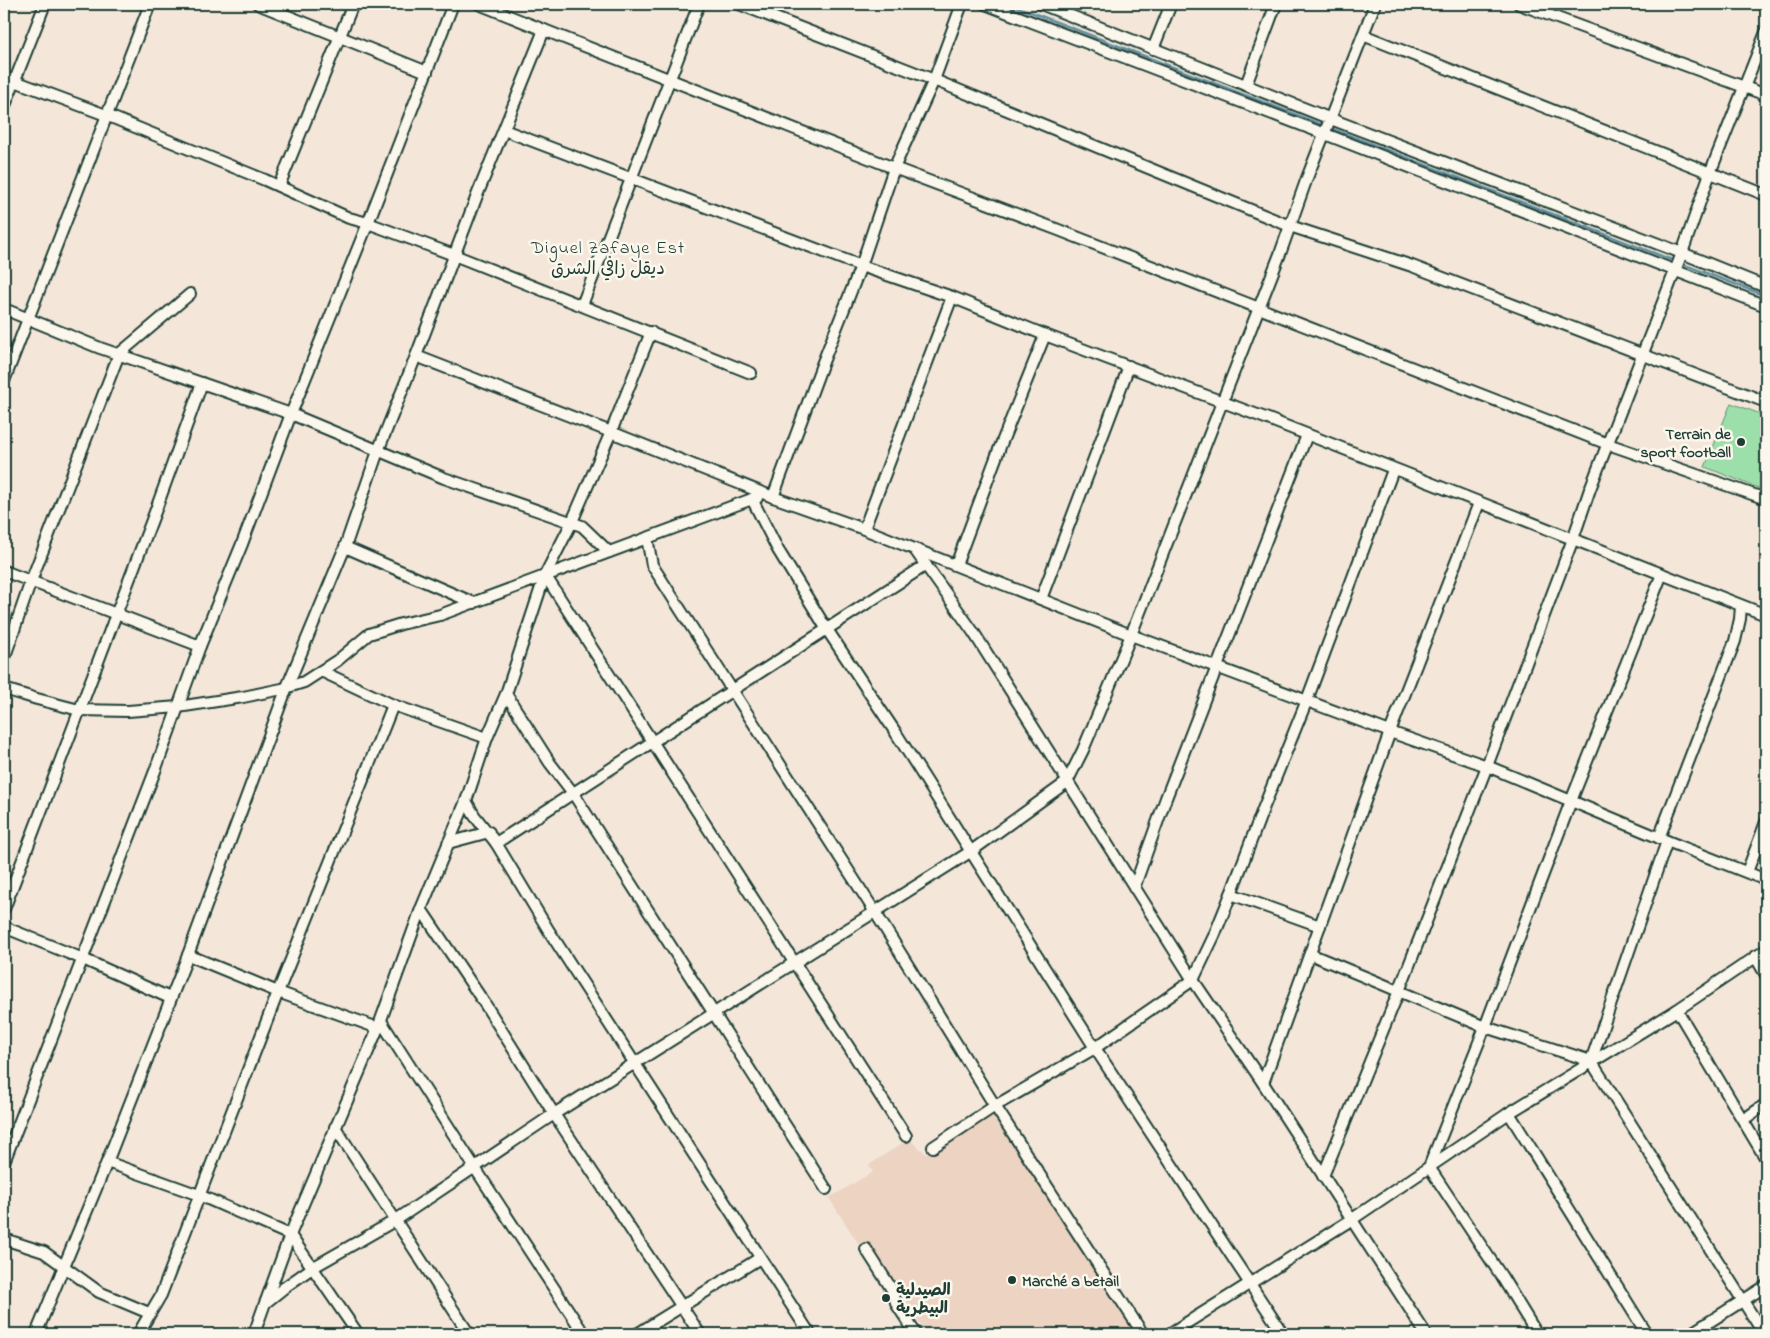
<svg xmlns="http://www.w3.org/2000/svg" width="1770" height="1338" font-family="'Indie Flower','Playpen Sans Arabic',sans-serif">
  <style>
    .built { fill: #ecd3c2 }
    .green { fill: #9ddfaa; stroke: #5e8e6f }
    .lines { fill: none; stroke-linecap: round; stroke-linejoin: round }
    .stream { stroke: #5f8fa1; stroke-width: 2.5 }
    .minor-casing { stroke: #1f3d34; stroke-width: 14 }
    .minor { stroke: #fbf7ec; stroke-width: 10 }
    .poi-dot { fill: #1f3d34; stroke: #fbf7ec; stroke-width: 2 }
    .labels { text-anchor: middle; stroke-width: 5; stroke-linejoin: round; paint-order: stroke }
    .poi-label { font-size: 16px; font-weight: bold; fill: #1f3d34; stroke: #fbf7ec; text-anchor: start }
    .neighbourhood-label { font-size: 18px; letter-spacing: 1px; fill: #1f3d34; stroke: #fbf7ec }
  </style>
  <rect width="100%" height="100%" fill="#f4e7d9"/>
  <filter id="ink" filterUnits="userSpaceOnUse"><feTurbulence type="fractalNoise" baseFrequency=".02" numOctaves="2"/><feDisplacementMap in="SourceGraphic" scale="10" xChannelSelector="R" yChannelSelector="G"/><feConvolveMatrix kernelMatrix="1 2 1 2 8 2 1 2 1" color-interpolation-filters="sRGB"/></filter>
  <g filter="url(#ink)">
    <polygon class="built" points="994,1111 1139,1334 927,1334 867,1242 860,1246 829,1198 873,1172 869,1165 909,1139 926,1154"/>
    <polygon class="green" points="1731,403 1766,416 1766,491 1705,467"/>
    <g class="lines">
      <g class="stream">
        <polyline points="1010,4 1325,126"/>
        <polyline points="1330,128 1672,260"/>
        <polyline points="1685,265 1766,296"/>
      </g>
      <defs>
        <g id="minor">
          <polyline points="258,4 427,72"/>
          <polyline points="739,4 934,80 1290,226 1412,266 1766,402"/>
          <polyline points="985,4 1325,134 1766,306"/>
          <polyline points="1041,4 1331,119 1682,253 1766,287"/>
          <polyline points="1519,4 1766,95"/>
          <polyline points="544,30 894,168 1056,229 1608,444 1766,499"/>
          <polyline points="1363,35 1766,195"/>
          <polyline points="1153,49 1171,4"/>
          <polyline points="4,77 106,115 265,180 349,218 368,223 454,255 751,373"/>
          <polyline points="1246,85 1276,4"/>
          <polyline points="4,108 45,4"/>
          <polyline points="504,130 861,266 952,297 1045,335 1268,419 1766,615"/>
          <polyline points="279,186 353,4"/>
          <polyline points="582,305 699,4"/>
          <polyline points="4,309 100,348 291,414 444,478 582,526 609,552"/>
          <polyline points="416,356 611,432 773,497 864,529 1131,635 1390,732 1487,766 1667,841 1766,880"/>
          <polyline points="4,381 150,4"/>
          <polyline points="773,497 823,362 861,266 894,168 934,80 962,4"/>
          <polyline points="752,499 778,550 826,628 896,733 1095,1048 1283,1334"/>
          <polyline points="864,529 952,297"/>
          <polyline points="647,538 652,565 680,609 875,912 995,1106 1143,1334"/>
          <polyline points="345,547 474,603"/>
          <polyline points="915,550 974,633 1193,980 1263,1083 1426,1334"/>
          <polyline points="956,565 1000,447 1045,335"/>
          <polyline points="4,571 200,646"/>
          <polyline points="545,575 906,1136"/>
          <polyline points="1041,599 1129,366"/>
          <polyline points="4,659 31,581 119,354 190,294"/>
          <polyline points="321,671 393,705 487,738"/>
          <polyline points="287,687 345,547 378,451 416,356 478,193 544,30 479,4"/>
          <polyline points="4,689 37,699 79,710 128,711 178,707 243,697 282,689 304,682 338,660 369,634 401,624 440,615 752,499 757,498"/>
          <polyline points="506,694 550,763 573,793 826,1189"/>
          <polyline points="466,801 474,815 496,843 549,931 810,1334"/>
          <polyline points="1659,838 1735,641 1740,619 1741,606"/>
          <polyline points="448,843 489,832"/>
          <polyline points="496,843 926,565"/>
          <polyline points="1747,872 1766,822"/>
          <polyline points="1134,888 1166,798 1307,435"/>
          <polyline points="1231,894 1320,926"/>
          <polyline points="4,909 155,512 202,383"/>
          <polyline points="421,909 485,1004 554,1114 700,1334"/>
          <polyline points="4,927 83,959 170,998"/>
          <polyline points="1310,954 1485,1027 1591,1061 1764,1334"/>
          <polyline points="188,955 278,992 378,1028"/>
          <polyline points="1755,956 1766,975"/>
          <polyline points="1677,1010 1766,1159"/>
          <polyline points="381,1021 475,1168 584,1334"/>
          <polyline points="1591,1061 1667,841"/>
          <polyline points="1263,1083 1390,732 1479,503"/>
          <polyline points="1509,1113 1647,1334"/>
          <polyline points="1743,1120 1766,1104"/>
          <polyline points="335,1127 469,1334"/>
          <polyline points="933,1147 995,1106 1095,1048 1193,980 1214,936 1231,894 1263,809 1307,700 1393,470"/>
          <polyline points="4,1162 155,771 200,646 242,544 291,414 368,223 453,4"/>
          <polyline points="107,1162 199,1195 290,1235 358,1334"/>
          <polyline points="1323,1176 1399,991 1487,766 1573,539 1590,489 1682,253 1710,173 1766,32"/>
          <polyline points="4,1239 44,1252 99,1292 149,1313"/>
          <polyline points="866,1249 891,1288 897,1305 916,1334"/>
          <polyline points="266,1301 290,1235 378,1028 421,909 466,801 487,738 506,694 545,575 571,524 611,432 651,332"/>
          <polyline points="36,1334 107,1162 188,955 287,687"/>
          <polyline points="138,1334 161,1295 278,992 393,705"/>
          <polyline points="254,1334 265,1303 285,1287 312,1268 396,1220 554,1114 970,852 1067,782 1083,750 1131,635 1280,254 1307,178 1375,4"/>
          <polyline points="637,1334 760,1258"/>
          <polyline points="1169,1334 1351,1220 1509,1113 1677,1010 1766,950"/>
          <polyline points="1537,1334 1502,1277 1429,1167 1485,1027 1571,801 1662,574"/>
          <polyline points="1690,1334 1766,1286"/>
        </g>
      </defs>
      <use href="#minor" class="minor-casing"/>
      <use href="#minor" class="minor"/>
    </g>
  </g>
  <g class="poi-dot">
    <circle cx="1741" cy="442" r="5"/>
    <circle cx="1012" cy="1280" r="5"/>
    <circle cx="886" cy="1298" r="5"/>
  </g>
  <g class="labels">
    <g class="poi-label">
      <text x="1731" y="439" text-anchor="end">Terrain de<tspan x="1731" dy="18">sport football</tspan></text>
      <text x="1022" y="1286">Marché a betail</text>
      <text x="896" y="1295">الصيدلية<tspan x="896" dy="18">البيطرية</tspan></text>
    </g>
    <g class="neighbourhood-label">
      <text x="608" y="253">Diguel Zafaye Est<tspan x="608" dy="21">ديقل زافي الشرق</tspan></text>
    </g>
  </g>
  <rect width="1770" height="1338" fill="none" stroke="#fbf7ec" stroke-width="20"/>
  <rect x="10" y="10" width="1750" height="1318" fill="none" stroke="#1f3d34" stroke-width="2" filter="url(#ink)"/>
</svg>
